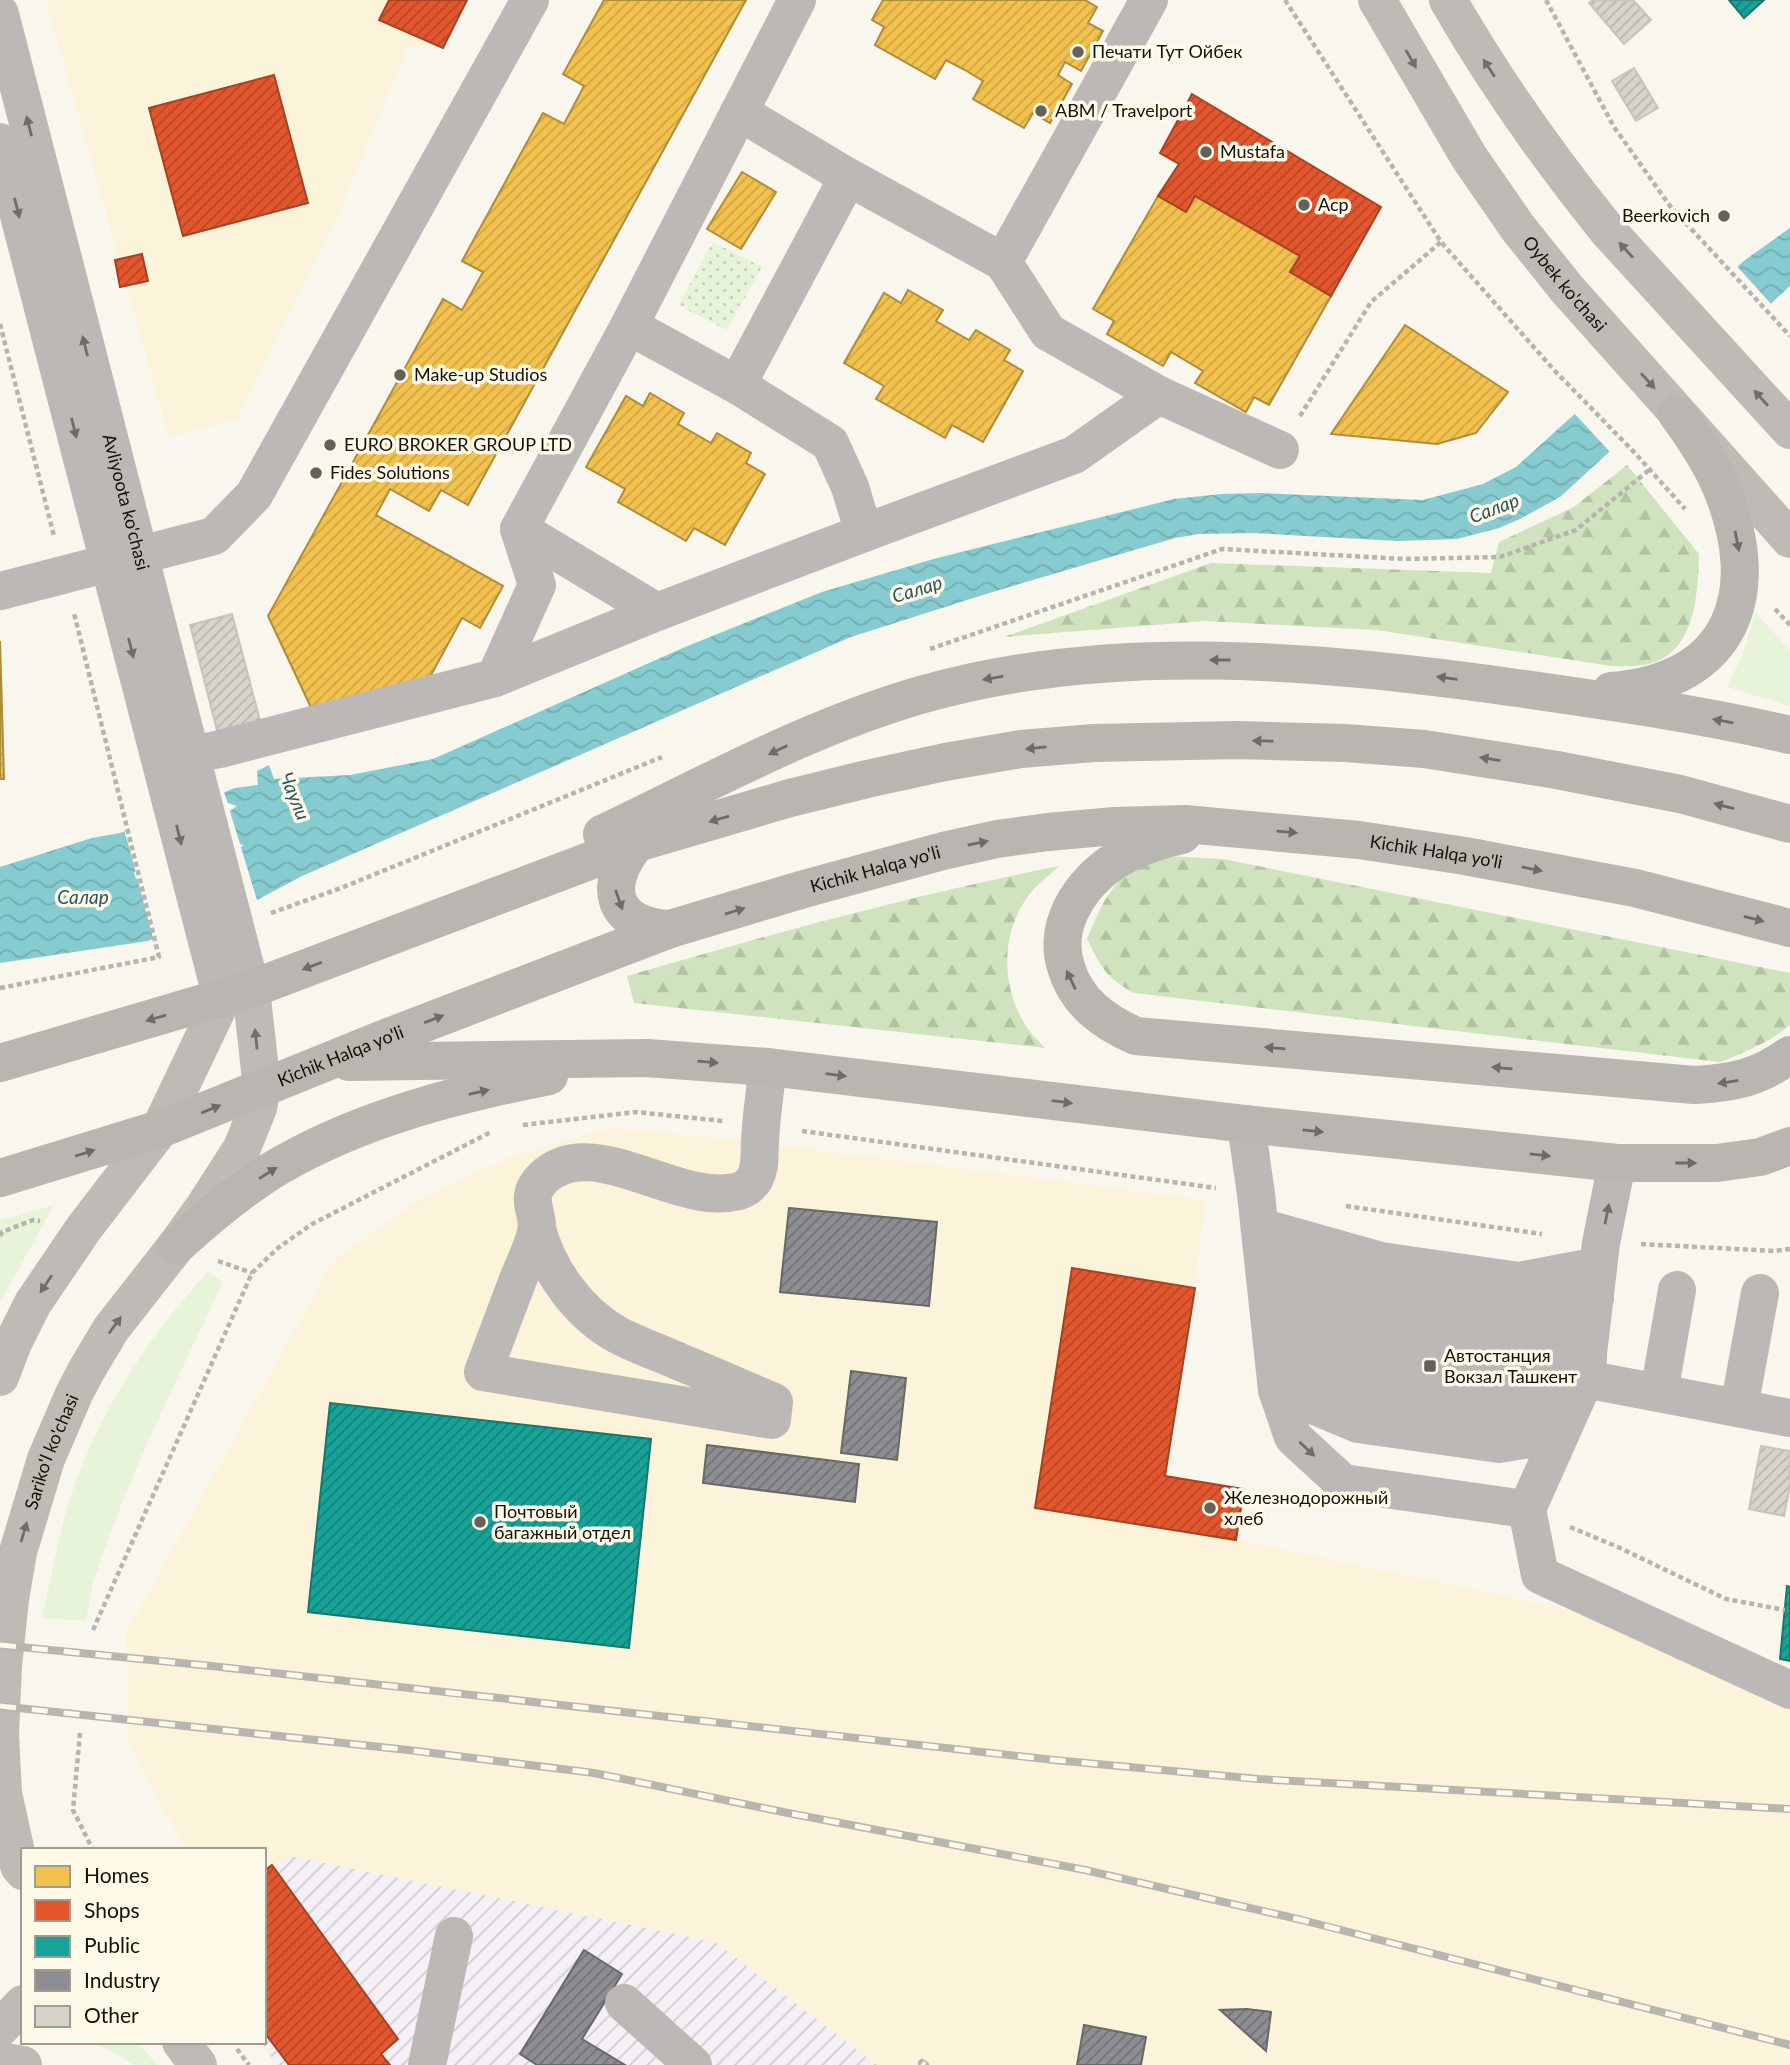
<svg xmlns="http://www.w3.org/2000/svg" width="1790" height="2065" font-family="Lato,sans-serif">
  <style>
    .built { fill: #fbf4db }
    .industrial { fill: url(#industrial-furrows) }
    .grass { fill: #e7f4da }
    .forest { fill: url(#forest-firs) }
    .park { fill: url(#park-dots) }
    .water { fill: url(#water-waves); fill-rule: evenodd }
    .pier { fill: #f9f6ed }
    .homes { fill: url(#homes-hatch); stroke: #af8c39; stroke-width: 2 }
    .shops { fill: url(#shops-hatch); stroke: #a64222; stroke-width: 2 }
    .public { fill: url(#public-hatch); stroke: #16776c; stroke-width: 2 }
    .industry { fill: url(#industry-hatch); stroke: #696868; stroke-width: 2 }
    .building { fill: url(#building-hatch); stroke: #c8c4bc; stroke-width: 2 }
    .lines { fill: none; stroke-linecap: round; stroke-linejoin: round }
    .path { stroke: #b6b3b0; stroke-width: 4.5; stroke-dasharray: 5 3.5; stroke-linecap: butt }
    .minor { stroke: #bcb8b6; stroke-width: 38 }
    .major { stroke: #bebab6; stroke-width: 38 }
    .highway { stroke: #b9b5b1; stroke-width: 38 }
    .rail-casing { stroke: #b8b5b1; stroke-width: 8 }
    .rail { stroke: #fef9e8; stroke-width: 5; stroke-dasharray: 16; stroke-linecap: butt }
    .oneway { fill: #726e67 }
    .oneway2 { fill: #706d67 }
    .oneway3 { fill: #6f6b64 }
    .poi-dot { fill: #646158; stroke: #fef9e8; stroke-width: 2.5 }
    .labels { text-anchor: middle; stroke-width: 7; stroke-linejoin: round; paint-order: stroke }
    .poi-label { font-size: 18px; fill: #141107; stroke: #fef9e8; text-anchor: start }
    .street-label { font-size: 18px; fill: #141107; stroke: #fef9e8 }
    .water-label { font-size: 19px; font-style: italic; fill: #2a565a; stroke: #fef9e8 }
  </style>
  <defs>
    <pattern id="industrial-furrows" width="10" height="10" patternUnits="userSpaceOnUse" patternTransform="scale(1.75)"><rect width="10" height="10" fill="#f4f0f6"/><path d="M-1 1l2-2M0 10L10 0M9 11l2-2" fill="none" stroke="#d0cdd1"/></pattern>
    <pattern id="forest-firs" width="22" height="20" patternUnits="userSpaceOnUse" patternTransform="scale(1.75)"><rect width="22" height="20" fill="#cfe4be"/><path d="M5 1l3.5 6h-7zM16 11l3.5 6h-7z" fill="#b1c3a2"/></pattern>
    <pattern id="park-dots" width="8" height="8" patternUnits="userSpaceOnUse" patternTransform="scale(1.75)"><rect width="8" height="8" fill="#e7f4da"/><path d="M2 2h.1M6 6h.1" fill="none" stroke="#c5d0ba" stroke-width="1.8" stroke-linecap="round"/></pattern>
    <pattern id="water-waves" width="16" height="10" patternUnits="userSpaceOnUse" patternTransform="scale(1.75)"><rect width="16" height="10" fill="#86cbcf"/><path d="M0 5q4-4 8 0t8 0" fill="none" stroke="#73adb0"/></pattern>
    <pattern id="homes-hatch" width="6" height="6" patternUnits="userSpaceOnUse" patternTransform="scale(1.75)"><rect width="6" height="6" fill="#f2c14e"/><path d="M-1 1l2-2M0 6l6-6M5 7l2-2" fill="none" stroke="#cfa543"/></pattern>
    <pattern id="shops-hatch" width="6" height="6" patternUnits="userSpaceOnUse" patternTransform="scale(1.75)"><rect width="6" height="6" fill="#e4572e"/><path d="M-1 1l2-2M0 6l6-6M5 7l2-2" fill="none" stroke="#b84725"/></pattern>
    <pattern id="public-hatch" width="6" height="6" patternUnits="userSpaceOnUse" patternTransform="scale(1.75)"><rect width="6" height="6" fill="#17a398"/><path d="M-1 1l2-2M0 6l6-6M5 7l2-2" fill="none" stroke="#14837a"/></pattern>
    <pattern id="industry-hatch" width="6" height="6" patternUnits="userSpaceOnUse" patternTransform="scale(1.75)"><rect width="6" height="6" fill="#8d8d92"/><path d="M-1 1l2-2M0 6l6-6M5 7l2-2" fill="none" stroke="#727275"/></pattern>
    <pattern id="building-hatch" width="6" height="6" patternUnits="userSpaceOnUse" patternTransform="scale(1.75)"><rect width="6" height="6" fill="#d7d4cb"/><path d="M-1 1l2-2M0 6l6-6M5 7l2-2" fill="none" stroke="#b8b5ad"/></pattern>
  </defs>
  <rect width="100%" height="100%" fill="#f9f6ed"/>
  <g class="built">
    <polygon points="46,0 468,0 443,48 408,47 338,215 237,419 169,437"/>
    <polygon points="610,1128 728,1139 1205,1200 1195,1288 1157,1527 1236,1540 1571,1610 1771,1698 1780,1659 1787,1586 1790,1587 1790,2065 877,2065 715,1942 264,1874 264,1850 186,1850 128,1743 126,1633 334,1260 421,1199 513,1156"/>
  </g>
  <polygon class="industrial" points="290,1856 715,1942 877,2065 277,2065 261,2042 264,2042 264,1874"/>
  <g class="grass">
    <polygon points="1755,612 1790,650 1790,706 1727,687 1743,653"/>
    <polygon points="54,1205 0,1302 0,1220"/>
    <path d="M 208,1272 L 223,1282 C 178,1378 129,1473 96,1574 C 91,1589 89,1606 86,1621 L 42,1618 C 49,1585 56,1551 64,1519 C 90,1426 143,1342 208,1272 Z"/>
    <polygon points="94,2042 138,2042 157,2065 135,2065"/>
  </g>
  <g class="forest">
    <path d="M 1627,465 L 1699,554 C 1698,595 1695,657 1644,665 C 1633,667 1622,666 1611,666 L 1377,630 L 1205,621 L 1004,637 L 1211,563 L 1491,573 L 1499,542 L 1574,507 Z"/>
    <path d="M 1166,856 L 1223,859 L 1790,973 L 1790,1025 C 1770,1042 1745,1052 1720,1062 L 1134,993 C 1105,977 1102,968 1087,939 C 1098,912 1109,885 1134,869 C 1143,863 1156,860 1166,856 Z"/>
    <path d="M 1059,866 C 1049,876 1036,885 1028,896 C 1001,934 1001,983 1024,1023 C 1029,1032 1038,1040 1045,1048 L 634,1003 L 627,976 C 770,934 913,895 1059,866 Z"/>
  </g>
  <polygon class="park" points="713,242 762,267 727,330 678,305"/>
  <path class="water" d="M 1790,228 L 1790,286 L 1560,497 L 1520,519 L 1499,528 L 1457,539 L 1397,541 L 1253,533 L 1199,534 L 1175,538 L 989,593 L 851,637 L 302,876 L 257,900 L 148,941 L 0,963 L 0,867 L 92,838 L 120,833 L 235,788 L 258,785 L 257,771 L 269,765 L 274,779 L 350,775 L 433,759 L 685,647 L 822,592 L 937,558 L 1174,499 L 1221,494 L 1261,493 L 1423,500 L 1483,484 L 1516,467 L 1745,260 ZM 228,803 L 237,806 L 230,811 L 129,842 L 125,835 L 125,831 ZM 235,843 L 244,845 L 238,849 L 136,879 L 134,872 Z"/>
  <g class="pier">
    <polygon points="1735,264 1772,305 1611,453 1572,411"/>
    <polygon points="223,789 229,807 128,835 130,838 229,808 257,900 154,942 124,828"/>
  </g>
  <g class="homes">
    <polygon points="604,0 746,0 468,505 441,490 429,511 390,489 376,515 503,586 480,628 462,618 423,690 315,716 268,616 443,299 462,310 483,272 462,261 543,113 564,124 584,86 563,74"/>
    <polygon points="883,0 1085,0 1097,7 1088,23 1103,31 1081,71 1065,62 1058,75 1072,84 1050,123 1033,113 1024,128 973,99 983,81 965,70 946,60 935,79 875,45 884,27 872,20"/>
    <polygon points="742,172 776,192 741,249 707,229"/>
    <polygon points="1158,196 1186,212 1195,196 1300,256 1290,272 1331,296 1269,405 1254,397 1246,412 1195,383 1203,371 1171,352 1163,366 1107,334 1114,321 1093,309"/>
    <polygon points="908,290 943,310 936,321 953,331 969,340 976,330 1010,350 1004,360 1023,371 983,442 952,425 945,438 876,399 884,386 844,363 884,293 901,303"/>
    <polygon points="1405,325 1508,392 1476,433 1437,444 1331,434"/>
    <polygon points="650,393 684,413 678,424 711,443 717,433 751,453 746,463 765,474 725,545 694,528 686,541 618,502 625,489 586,467 626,396 643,406"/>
    <polygon points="0,641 4,779 0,779"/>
  </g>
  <g class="shops">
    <polygon points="389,0 467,0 443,48 379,20"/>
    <polygon points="274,75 308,203 183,236 149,108"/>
    <polygon points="1192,94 1381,207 1331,296 1290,272 1300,256 1195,196 1186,212 1158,196 1179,164 1160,153"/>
    <polygon points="142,254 148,281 120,287 115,260"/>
    <polygon points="1072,1268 1195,1288 1165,1476 1244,1489 1236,1540 1035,1508"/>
    <polygon points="272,1865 398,2039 381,2054 390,2065 289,2065 264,2032 264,1871"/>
  </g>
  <g class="public">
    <polygon points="1729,0 1764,0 1744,18"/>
    <polygon points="330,1403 651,1439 629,1648 308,1612"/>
    <polygon points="1787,1586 1790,1587 1790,1661 1780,1659"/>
  </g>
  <g class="industry">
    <polygon points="789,1208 937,1222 929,1306 780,1292"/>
    <polygon points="851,1371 906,1378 897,1460 841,1453"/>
    <polygon points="707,1445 859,1464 855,1502 703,1483"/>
    <polygon points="584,1950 622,1974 582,2039 625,2065 537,2065 520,2054"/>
    <polygon points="1247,2009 1271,2012 1266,2051 1220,2010"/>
    <polygon points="1084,2025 1146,2037 1141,2065 1077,2065"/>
  </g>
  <g class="building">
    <polygon points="1593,0 1633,0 1651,20 1624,44 1589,3"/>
    <polygon points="1634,68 1658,108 1636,121 1612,81"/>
    <polygon points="232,614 263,732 220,742 190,625"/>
    <polygon points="1761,1446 1790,1451 1790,1486 1784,1516 1749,1509"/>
  </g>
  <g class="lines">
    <g class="path">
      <polyline points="1285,0 1441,242 1554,370 1634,452 1685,509"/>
      <polyline points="1546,0 1614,127 1670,206 1790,336"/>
      <polyline points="0,324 54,536"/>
      <polyline points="1300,416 1371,302 1441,242"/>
      <polyline points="1775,609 1790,625"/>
      <polyline points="930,649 1222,549 1405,559 1500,557 1576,530 1649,470"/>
      <polyline points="271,913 341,888 662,757"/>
      <polyline points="0,988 159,957 74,613"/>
      <polyline points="523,1125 636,1112 723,1121"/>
      <polyline points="802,1131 1216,1188"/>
      <polyline points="1346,1206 1542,1234"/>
      <polyline points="0,1236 2,1232 33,1220 40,1221"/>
      <polyline points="1641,1244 1774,1251 1790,1249"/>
      <polyline points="218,1261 252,1273"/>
      <polyline points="1570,1527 1618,1547 1726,1599 1785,1610"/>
      <polyline points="93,1630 252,1273 278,1248 312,1224 491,1132"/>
      <polyline points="80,1733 73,1810 93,1850"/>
      <polyline points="237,2049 249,2065"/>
    </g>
    <g class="minor">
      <path id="s1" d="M 0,14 L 251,989"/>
      <polyline points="739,112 848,177 1003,262 1149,0"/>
      <polyline points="0,142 222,999"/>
      <polyline points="848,177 737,385 830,443 850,487 864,533"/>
      <polyline points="1003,262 1048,332 1159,395"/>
      <polyline points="629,326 737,385"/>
      <polyline points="519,529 629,326 797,0"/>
      <polyline points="0,591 214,536 254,495 530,0"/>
      <polyline points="495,678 537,585 519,529 657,612"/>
      <polyline points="191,755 220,749 495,678 657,612 864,533 1074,455 1159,395 1280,450"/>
      <polyline points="1246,1124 1256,1194 1277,1390 1293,1437 1343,1483 1511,1507 1527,1509 1585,1379 1601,1243 1617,1163"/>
      <polyline points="1260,1227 1381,1261 1519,1281 1598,1266"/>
      <path d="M 537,1229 C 549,1272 578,1312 616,1334 C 636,1345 660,1353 680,1362 C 712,1375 743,1389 774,1402 L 772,1420 L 483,1372 C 495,1340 507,1309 519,1277 C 525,1262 533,1247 536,1232 C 541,1212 521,1199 544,1177 C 592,1132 676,1205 734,1192 C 742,1191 751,1186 755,1178 C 761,1166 759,1155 760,1142 C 761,1117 765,1092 768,1067"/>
      <polyline points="1264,1265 1376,1293 1518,1313 1595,1298"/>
      <polyline points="1267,1291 1372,1325 1513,1346 1591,1327"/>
      <polyline points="1270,1321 1367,1358 1509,1379 1588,1358"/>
      <polyline points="1274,1362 1363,1391 1504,1412 1579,1393"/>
      <polyline points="1585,1379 1790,1418"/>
      <polyline points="1277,1390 1358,1424 1499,1444 1560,1434"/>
      <polyline points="1659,1393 1677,1290"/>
      <polyline points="1739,1408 1760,1293"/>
      <polyline points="1527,1509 1540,1575 1790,1690"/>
      <polyline points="624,2003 693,2065"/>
      <polyline points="427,2065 454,1936"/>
    </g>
    <g class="major">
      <path id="s2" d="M 1377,0 L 1469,157 L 1518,228 L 1567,289 L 1790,539"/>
      <path d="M 1448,0 C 1495,82 1549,158 1608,231 L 1790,430"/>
      <polyline points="0,1377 13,1343 33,1303 84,1228 160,1129 222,999"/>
      <path id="s3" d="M 23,1871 L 19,1866 L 3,1793 L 0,1734 L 3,1666 L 10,1599 L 18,1552 L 46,1459 L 74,1394 L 86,1371 L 111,1329 L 176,1246 L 204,1207 L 242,1148 L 258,1108 L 262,1088 L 251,989"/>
      <polyline points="0,2028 23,2004"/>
      <polyline points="181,2042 198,2065"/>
      <polyline points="0,2061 23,2065"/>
    </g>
    <g class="highway">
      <path d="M 1611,691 C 1733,681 1765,593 1721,487 C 1710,461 1694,437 1677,414"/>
      <path d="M 602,834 C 707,784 811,726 924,694 C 1115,640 1323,661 1517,688 C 1609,701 1700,714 1790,735"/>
      <path d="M 1182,835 C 1164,839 1144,845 1127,854 C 1086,875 1051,921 1066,967 C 1076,1002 1104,1022 1136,1036 L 1694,1085 C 1733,1083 1758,1078 1790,1055"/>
      <path d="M 637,843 C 601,885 611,926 670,929"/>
      <polyline points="349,1062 647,1058 768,1067 1246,1124 1617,1163 1717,1163 1760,1157 1790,1146"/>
      <polyline points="0,1063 251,989 637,843 790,798 867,779 945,762 1021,749 1094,743 1237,740 1345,743 1424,749 1557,770 1680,794 1790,824"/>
      <path id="s4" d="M 0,1178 L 160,1129 L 391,1036 L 670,929 L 804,889 L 943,851 L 997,839 L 1048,832 L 1115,826 L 1185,824 L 1359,840 L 1465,856 L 1635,888 L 1790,928"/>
      <path d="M 176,1246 C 209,1216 243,1187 281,1165 C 363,1118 457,1094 549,1076"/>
    </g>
    <defs>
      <g id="rail">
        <polyline points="0,1645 211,1666 1054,1760 1258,1779 1790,1809"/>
        <polyline points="0,1706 408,1750 594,1773 788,1813 1085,1870 1302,1920 1790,2045"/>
        <polyline points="922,2063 925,2065"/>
      </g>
    </defs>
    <use href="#rail" class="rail-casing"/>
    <use href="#rail" class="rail"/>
  </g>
  <defs><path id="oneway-solid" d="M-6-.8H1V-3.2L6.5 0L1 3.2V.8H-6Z" transform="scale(1.75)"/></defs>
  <g class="oneway">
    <use href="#oneway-solid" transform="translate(1411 59) rotate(60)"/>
    <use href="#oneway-solid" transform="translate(1489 68) rotate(-123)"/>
    <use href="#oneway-solid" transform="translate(1626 250) rotate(-132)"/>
    <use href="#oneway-solid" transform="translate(1648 381) rotate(48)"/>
    <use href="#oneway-solid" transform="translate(1761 398) rotate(-132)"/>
    <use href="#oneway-solid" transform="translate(256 1039) rotate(-96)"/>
    <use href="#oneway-solid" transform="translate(46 1284) rotate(124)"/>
    <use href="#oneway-solid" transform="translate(115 1325) rotate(-54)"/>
    <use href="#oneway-solid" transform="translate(24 1532) rotate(-73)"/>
  </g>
  <g class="oneway2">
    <use href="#oneway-solid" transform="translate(29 126) rotate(-104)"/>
    <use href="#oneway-solid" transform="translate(17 208) rotate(76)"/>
    <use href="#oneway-solid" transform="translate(85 346) rotate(-104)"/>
    <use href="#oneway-solid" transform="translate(74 428) rotate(76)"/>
    <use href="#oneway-solid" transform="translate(131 648) rotate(76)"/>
    <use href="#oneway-solid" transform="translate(179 835) rotate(76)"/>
    <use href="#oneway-solid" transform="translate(1607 1214) rotate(-79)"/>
    <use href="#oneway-solid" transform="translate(1307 1449) rotate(43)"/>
  </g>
  <g class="oneway3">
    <use href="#oneway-solid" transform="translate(1737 541) rotate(79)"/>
    <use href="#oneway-solid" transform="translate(1220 660) rotate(180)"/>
    <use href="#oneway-solid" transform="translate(993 678) rotate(170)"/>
    <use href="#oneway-solid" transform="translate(1447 678) rotate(-172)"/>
    <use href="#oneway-solid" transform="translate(1723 721) rotate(-170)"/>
    <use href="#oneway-solid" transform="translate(1263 741) rotate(-179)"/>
    <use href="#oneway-solid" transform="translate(1036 748) rotate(174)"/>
    <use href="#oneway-solid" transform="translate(778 750) rotate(154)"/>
    <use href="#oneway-solid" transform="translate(1490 759) rotate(-171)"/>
    <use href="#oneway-solid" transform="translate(1724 806) rotate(-165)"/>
    <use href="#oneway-solid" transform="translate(719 819) rotate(164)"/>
    <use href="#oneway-solid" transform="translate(1287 832) rotate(5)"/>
    <use href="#oneway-solid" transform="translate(978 843) rotate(-11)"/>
    <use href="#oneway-solid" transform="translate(1532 869) rotate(11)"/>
    <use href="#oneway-solid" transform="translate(619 900) rotate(71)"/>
    <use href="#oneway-solid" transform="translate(735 911) rotate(-17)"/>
    <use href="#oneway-solid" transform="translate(1754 919) rotate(14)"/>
    <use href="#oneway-solid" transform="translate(312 966) rotate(159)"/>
    <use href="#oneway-solid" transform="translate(1071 980) rotate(-115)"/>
    <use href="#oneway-solid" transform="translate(156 1018) rotate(164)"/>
    <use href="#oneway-solid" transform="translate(434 1019) rotate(-21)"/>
    <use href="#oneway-solid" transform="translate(1275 1048) rotate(-175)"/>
    <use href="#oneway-solid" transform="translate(708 1062) rotate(5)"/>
    <use href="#oneway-solid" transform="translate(1502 1068) rotate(-175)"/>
    <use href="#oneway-solid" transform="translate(836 1075) rotate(7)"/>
    <use href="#oneway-solid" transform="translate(1728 1082) rotate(171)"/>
    <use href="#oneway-solid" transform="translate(479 1092) rotate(-13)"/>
    <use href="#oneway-solid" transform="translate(1062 1102) rotate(7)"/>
    <use href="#oneway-solid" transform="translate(211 1109) rotate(-22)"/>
    <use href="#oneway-solid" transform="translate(1313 1131) rotate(6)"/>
    <use href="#oneway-solid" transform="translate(85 1153) rotate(-18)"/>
    <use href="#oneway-solid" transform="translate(1540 1155) rotate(6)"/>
    <use href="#oneway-solid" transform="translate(1686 1163)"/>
    <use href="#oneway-solid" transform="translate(268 1173) rotate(-32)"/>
  </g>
  <g class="poi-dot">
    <circle cx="1078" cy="52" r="7"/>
    <circle cx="1041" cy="111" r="7"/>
    <circle cx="1206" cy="152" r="7"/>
    <circle cx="1304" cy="205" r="7"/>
    <circle cx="1724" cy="216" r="7"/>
    <circle cx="400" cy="375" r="7"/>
    <circle cx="330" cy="445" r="7"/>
    <circle cx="316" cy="473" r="7"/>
    <rect x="1423" y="1359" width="14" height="14" rx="3.5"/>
    <circle cx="1210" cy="1508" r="7"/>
    <circle cx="480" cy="1522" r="7"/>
  </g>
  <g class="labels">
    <g class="poi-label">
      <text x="1092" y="58">Печати Тут Ойбек</text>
      <text x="1055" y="117">ABM / Travelport</text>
      <text x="1220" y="158">Mustafa</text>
      <text x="1318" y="211">Аср</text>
      <text x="1710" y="222" text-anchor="end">Beerkovich</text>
      <text x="414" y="381">Make-up Studios</text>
      <text x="344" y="451">EURO BROKER GROUP LTD</text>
      <text x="330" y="479">Fides Solutions</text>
      <text x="1444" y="1362">Автостанция<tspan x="1444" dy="21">Вокзал Ташкент</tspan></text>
      <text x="1224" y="1504">Железнодорожный<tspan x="1224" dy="21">хлеб</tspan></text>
      <text x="494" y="1518">Почтовый<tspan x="494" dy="21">багажный отдел</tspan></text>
    </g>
    <g class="street-label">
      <text dy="6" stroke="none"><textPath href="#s2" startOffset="341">Oybek ko'chasi</textPath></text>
      <text dy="6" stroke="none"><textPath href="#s1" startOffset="504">Avliyoota ko'chasi</textPath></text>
      <text dy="6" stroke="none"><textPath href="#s4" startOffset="1496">Kichik Halqa yo'li</textPath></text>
      <text dy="6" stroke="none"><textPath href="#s4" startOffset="929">Kichik Halqa yo'li</textPath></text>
      <text dy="6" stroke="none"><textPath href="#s4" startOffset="362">Kichik Halqa yo'li</textPath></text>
      <text dy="6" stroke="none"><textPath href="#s3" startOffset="429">Sariko'l ko'chasi</textPath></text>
    </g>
    <g class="water-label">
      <text transform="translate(1494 508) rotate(-21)" y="7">Салар</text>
      <text transform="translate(917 589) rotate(-17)" y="7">Салар</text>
      <text transform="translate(295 796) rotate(68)" y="7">Чаули</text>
      <text x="83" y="904">Салар</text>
    </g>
  </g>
  <rect x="21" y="1848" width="245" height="196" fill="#fef9e8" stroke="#a09c8e" stroke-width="2"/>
  <rect x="35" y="1866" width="35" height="21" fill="#f2c14e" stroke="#a09c8e" stroke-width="2"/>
  <text x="84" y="1883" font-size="21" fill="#141107">Homes</text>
  <rect x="35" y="1900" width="35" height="21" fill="#e4572e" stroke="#a09c8e" stroke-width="2"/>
  <text x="84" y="1918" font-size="21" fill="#141107">Shops</text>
  <rect x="35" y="1936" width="35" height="21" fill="#17a398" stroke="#a09c8e" stroke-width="2"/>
  <text x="84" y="1953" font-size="21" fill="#141107">Public</text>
  <rect x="35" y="1970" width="35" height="21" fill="#8d8d92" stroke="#a09c8e" stroke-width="2"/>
  <text x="84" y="1988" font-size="21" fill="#141107">Industry</text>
  <rect x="35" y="2006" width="35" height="21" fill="#d7d4cb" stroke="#a09c8e" stroke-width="2"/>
  <text x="84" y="2023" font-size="21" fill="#141107">Other</text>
</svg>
